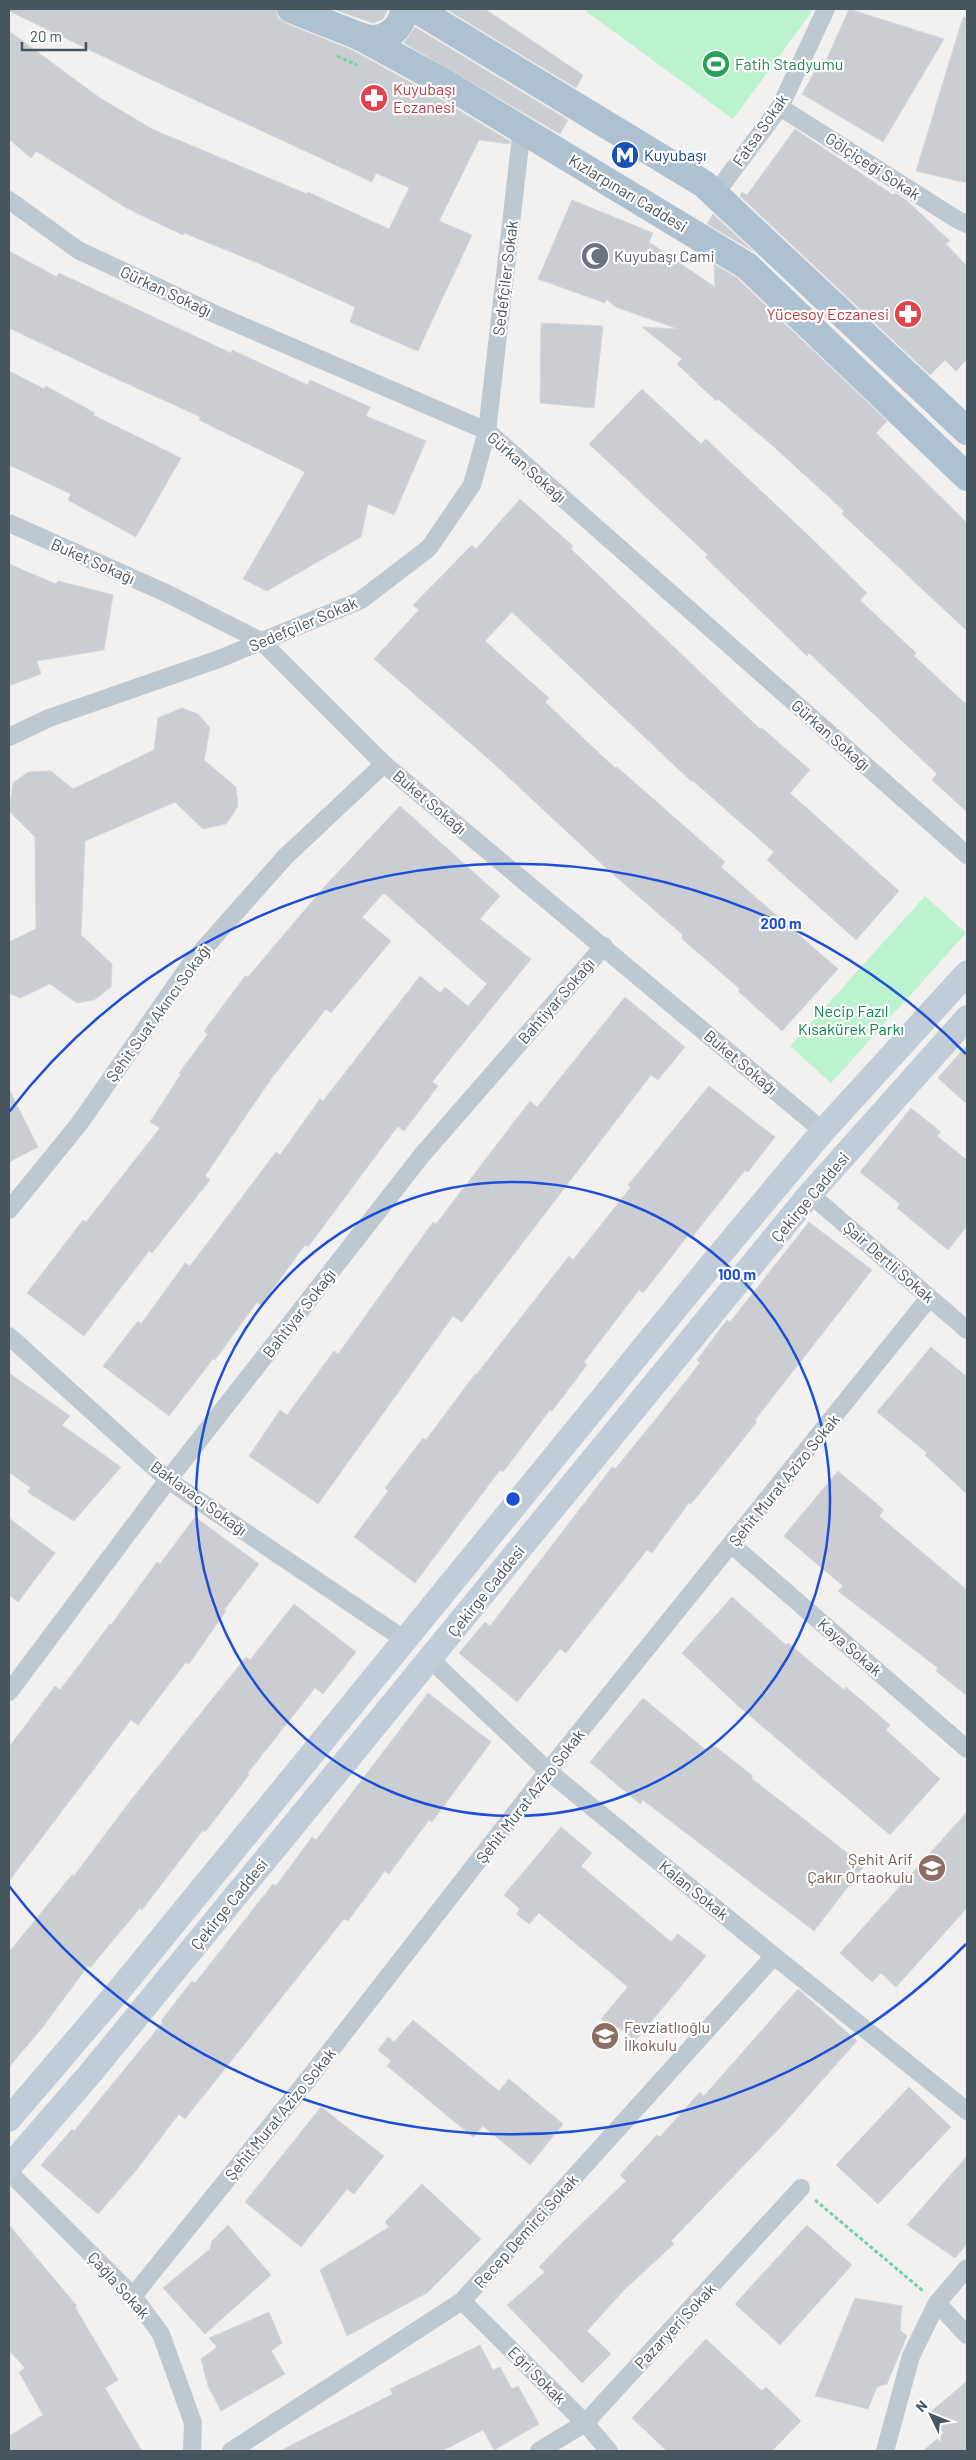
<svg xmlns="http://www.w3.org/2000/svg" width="976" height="2460" font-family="Barlow,sans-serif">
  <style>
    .green { fill: #bcf3cf }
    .building { fill: #caced3; stroke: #d4d7dc }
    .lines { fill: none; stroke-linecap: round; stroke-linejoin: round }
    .path { stroke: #71d4a0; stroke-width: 3; stroke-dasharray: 4 2.5; stroke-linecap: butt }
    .minor { stroke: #bdc8d0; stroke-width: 18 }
    .secondary { stroke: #c0ccd8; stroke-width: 25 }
    .primary { stroke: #aec1d1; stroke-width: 28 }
    .ring { fill: none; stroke: #1d4ed8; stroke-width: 2.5 }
    .labels { text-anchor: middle; stroke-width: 4.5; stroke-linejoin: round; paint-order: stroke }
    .leisure-label { font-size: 16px; fill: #27864d; stroke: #fff; text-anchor: start }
    .health-label { font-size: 16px; fill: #be3a42; stroke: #fff; text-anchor: start }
    .street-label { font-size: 16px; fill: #47555f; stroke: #fff }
    .transit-label { font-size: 16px; fill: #164399; stroke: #fff; text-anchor: start }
    .worship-label { font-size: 16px; fill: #5b616d; stroke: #fff; text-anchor: start }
    .park-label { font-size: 16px; fill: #108848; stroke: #fff }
    .education-label { font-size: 16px; fill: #785e54; stroke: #fff; text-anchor: end }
    .centre { fill: #1d4ed8; stroke: #fff; stroke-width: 2.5 }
    .ring-label { font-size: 15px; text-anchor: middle; font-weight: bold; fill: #1d4ed8; stroke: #fff; stroke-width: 4.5; stroke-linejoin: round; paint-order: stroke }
  </style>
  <rect width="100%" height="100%" fill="#f3f0f0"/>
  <g class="green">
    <polygon points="583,9 814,9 733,119"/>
    <polygon points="925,896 966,933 831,1083 790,1046"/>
  </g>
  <g class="building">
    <polygon points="9,9 276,9 278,18 285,23 352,50 435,96 510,141 510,144 479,140 439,221 472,235 418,351 350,322 355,307 258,263 184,233 183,235 128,209 36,151 31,158 9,139 9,31 100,98 152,129 307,194 308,192 389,229 409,188 376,173 372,182 152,80 9,11"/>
    <polygon points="333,9 388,9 383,19 373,23"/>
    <polygon points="446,9 485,9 583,75 576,88"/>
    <polygon points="849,9 944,39 883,142 802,94 822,59 826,61"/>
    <polygon points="963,17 967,18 967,183 916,171"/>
    <polygon points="415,27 568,120 560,134 404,43"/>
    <polygon points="795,129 893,195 895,193 906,200 950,241 946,244 967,266 967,359 956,371 945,360 930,375 740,196 742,192 747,195"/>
    <polygon points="572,200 653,233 649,242 715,287 714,264 737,278 887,421 876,433 967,523 967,631 842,514 844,511 774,447 718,399 716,401 677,364 682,359 642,327 678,329 616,307 606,299 605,303 538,279"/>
    <polygon points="713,214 753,251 707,224"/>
    <polygon points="9,251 57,277 59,273 231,353 232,350 308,385 310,380 370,407 366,416 426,441 394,515 368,504 361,537 267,591 243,579 305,472 199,420 201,417 121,381 9,328"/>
    <polygon points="541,323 603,326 594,408 540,403"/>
    <polygon points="9,371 44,389 46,386 95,413 93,415 181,458 136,537 68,500 71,494 9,465"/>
    <polygon points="642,389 701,444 706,439 810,537 867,593 860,600 916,653 914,656 967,705 967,812 932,780 937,774 809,653 807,656 705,557 708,555 589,444"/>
    <polygon points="520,499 573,546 571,549 760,729 762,728 810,770 790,793 899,891 856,940 767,860 774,852 692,780 691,781 512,612 485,641 549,698 545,702 615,768 617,767 725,862 721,867 838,969 782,1031 738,991 740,989 681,938 683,935 607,869 492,762 374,659 419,610 413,605 472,545 476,549"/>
    <polygon points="9,564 56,584 58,581 113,595 104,650 37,661 41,674 9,686"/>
    <polygon points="182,708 198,714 210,728 204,760 236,787 238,806 226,824 203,829 175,802 85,841 81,935 112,964 111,987 94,1000 77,1003 50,984 20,998 9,993 9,942 36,929 35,837 9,811 13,783 28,772 51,771 73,789 154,750 158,718"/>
    <polygon points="400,806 500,896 480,919 531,959 432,1082 438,1086 404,1131 398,1126 308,1247 305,1245 261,1305 257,1302 215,1360 213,1359 169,1416 103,1366 138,1321 141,1324 185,1263 190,1266 276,1152 280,1155 320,1099 323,1101 420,976 440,993 445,987 468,1006 487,984 384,893 362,917 391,941 331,1013 326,1009 271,1079 205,1176 210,1180 152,1253 149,1251 84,1336 27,1293 83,1220 86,1222 160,1128 150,1122 181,1074 179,1073 208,1034 204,1031 245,976 248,977 325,886"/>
    <polygon points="625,997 685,1047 658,1080 651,1075 462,1322 453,1316 318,1504 249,1456 280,1410 287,1415 334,1351 338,1354 433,1222 436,1224 530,1101 537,1107"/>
    <polygon points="967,1045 967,1104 938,1078"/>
    <polygon points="709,1086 775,1137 748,1172 745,1170 693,1236 690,1233 643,1293 639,1290 584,1362 587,1365 552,1411 550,1410 503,1472 500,1470 415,1583 354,1537 388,1491 385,1488 423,1438 426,1440 475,1374 476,1375 569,1256 573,1260 631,1187 628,1185"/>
    <polygon points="9,1089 38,1147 9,1162"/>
    <polygon points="911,1108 941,1132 937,1136 967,1160 967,1226 948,1250 897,1208 900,1204 860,1172"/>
    <polygon points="809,1222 872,1270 755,1420 757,1422 691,1504 689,1503 652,1553 647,1550 566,1653 560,1649 517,1702 459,1653 485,1622 490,1626 612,1467 615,1469 655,1420 700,1363 697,1360 727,1320 730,1322"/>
    <polygon points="931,1347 967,1377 967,1494 925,1455 927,1453 877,1412"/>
    <polygon points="9,1373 70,1416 62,1425 121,1467 74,1521 27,1492 31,1488 9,1472"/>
    <polygon points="838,1471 884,1510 879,1516 967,1590 967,1696 936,1671 938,1668 838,1591 843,1586 784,1536"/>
    <polygon points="195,1517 259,1564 224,1610 226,1611 189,1664 186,1662 138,1725 131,1720 9,1881 9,1747 55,1686 60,1690 110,1624 111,1625 157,1562 160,1564"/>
    <polygon points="9,1518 55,1553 18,1602 9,1595"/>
    <polygon points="732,1597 786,1645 788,1643 844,1690 846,1687 890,1725 886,1730 940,1779 890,1835 736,1704 682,1653"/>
    <polygon points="294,1604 356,1652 323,1694 315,1688 247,1774 249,1775 205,1832 203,1830 142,1910 140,1908 90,1968 88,1966 42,2028 9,2067 9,1952 72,1875 74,1876 131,1800 246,1657 250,1660"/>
    <polygon points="428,1693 491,1742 432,1822 429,1820 389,1874 385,1871 348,1921 344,1919 185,2119 179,2114 134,2173 98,2214 41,2165 72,2129 74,2131 163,2022 161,2021 192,1981 195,1983 273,1884 276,1886 312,1837 316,1840"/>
    <polygon points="643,1698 707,1751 712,1744 753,1776 751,1778 864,1866 814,1931 643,1800 640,1804 590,1762"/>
    <polygon points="967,1812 967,1908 896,1987 881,1973 872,1982 840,1953"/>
    <polygon points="561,1827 592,1853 581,1866 671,1942 678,1934 706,1956 635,2041 618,2027 615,2031 601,2019 628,1987 539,1913 529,1924 516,1914 520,1909 504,1895"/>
    <polygon points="798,1989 857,2041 777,2131 671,2241 674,2244 625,2289 587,2331 611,2354 582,2383 507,2305 545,2272 539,2267 568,2237 626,2181 620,2175 657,2135 660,2137 700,2092 704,2096"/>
    <polygon points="413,2020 499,2091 509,2079 563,2124 530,2165 483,2126 473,2137 387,2066 391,2061 378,2050 388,2037 394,2042"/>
    <polygon points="909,2087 951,2127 878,2204 836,2165"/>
    <polygon points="321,2107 384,2156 354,2194 347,2189 301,2247 245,2202"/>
    <polygon points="967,2156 967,2244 955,2258 907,2225"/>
    <polygon points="422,2184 481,2239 427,2293 347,2336 320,2270 389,2227 385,2222"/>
    <polygon points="9,2225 77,2306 75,2307 118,2380 105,2388 142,2451 9,2451 9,2436 43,2415 19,2372 25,2368 9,2350"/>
    <polygon points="228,2225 271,2275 205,2334 163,2288 210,2249 212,2241"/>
    <polygon points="807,2225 852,2265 780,2345 735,2304"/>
    <polygon points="855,2298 902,2306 900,2330 907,2336 887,2384 877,2387 868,2409 815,2396"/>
    <polygon points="269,2312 282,2343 271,2351 285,2374 221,2411 208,2386 201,2359 217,2347 209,2338"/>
    <polygon points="706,2339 762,2391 766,2387 801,2421 772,2451 667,2451 632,2418"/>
    <polygon points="480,2345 493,2370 500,2367 512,2389 518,2386 539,2424 494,2450 483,2430 442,2451 280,2451 393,2394 390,2389"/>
    <polygon points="967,2381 967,2451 923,2451 944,2433 927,2415"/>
  </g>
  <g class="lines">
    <g class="path">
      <polyline points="337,56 357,65"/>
      <polyline points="815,2200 923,2291"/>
    </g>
    <g class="minor">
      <polyline points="780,107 956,219 967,224"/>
      <polyline points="715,194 780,107 826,9"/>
      <polyline points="9,200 78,250 217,315 487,431 967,855"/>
      <polyline points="9,523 166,593 261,641 384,764 823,1131"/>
      <polyline points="9,737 49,718 219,659 361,600 429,548 472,485 487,431 522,128"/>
      <polyline points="810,1194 967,1330"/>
      <polyline points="9,1210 79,1124 192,962 285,857 384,764"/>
      <polyline points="9,1336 168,1480 405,1640"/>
      <polyline points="732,1545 967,1749"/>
      <polyline points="430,1659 548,1771 774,1956 967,2111"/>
      <polyline points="9,1692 168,1480 422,1155 604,946"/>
      <polyline points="9,2172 133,2296 161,2334 193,2423 192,2451"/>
      <polyline points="133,2296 309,2078 548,1771 929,1298"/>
      <polyline points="462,2301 585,2423 609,2451"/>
      <polyline points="937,2303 967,2335"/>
      <polyline points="231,2451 462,2301 774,1956"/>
      <polyline points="539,2451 585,2423 801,2188"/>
      <polyline points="885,2451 911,2356 937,2303 967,2268"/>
    </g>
    <g class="secondary">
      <polyline points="9,2119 116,1994 707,1270 823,1131 967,973"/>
      <polyline points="9,2167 89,2075 810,1194 967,1018"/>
    </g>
    <g class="primary">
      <polyline points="291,9 359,36 443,82 747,266 967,477"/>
      <polyline points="416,9 704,184 967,431"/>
      <path d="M 357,35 C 378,46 402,33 404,9"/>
    </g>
  </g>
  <g class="ring">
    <circle cx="513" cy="1499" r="317"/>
    <path d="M966 1944A635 635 0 0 1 9 1886M9 1112A635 635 0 0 1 966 1054"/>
  </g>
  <defs>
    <symbol id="stadium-disc" viewBox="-11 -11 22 22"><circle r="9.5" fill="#2e9e5b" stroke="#fff"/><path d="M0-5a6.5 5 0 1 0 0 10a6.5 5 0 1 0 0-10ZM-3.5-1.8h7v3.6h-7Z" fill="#fff"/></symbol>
    <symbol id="pharmacy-disc" viewBox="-11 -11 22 22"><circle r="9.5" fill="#e0444e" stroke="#fff"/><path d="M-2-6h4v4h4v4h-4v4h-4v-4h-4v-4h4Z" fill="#fff"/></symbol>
    <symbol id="metro-disc" viewBox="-11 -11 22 22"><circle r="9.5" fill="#1a4fb4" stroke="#fff"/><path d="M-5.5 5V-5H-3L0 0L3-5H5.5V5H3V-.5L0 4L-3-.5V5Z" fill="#fff"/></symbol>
    <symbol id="mosque-disc" viewBox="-11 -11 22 22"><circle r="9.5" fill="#6b7280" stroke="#fff"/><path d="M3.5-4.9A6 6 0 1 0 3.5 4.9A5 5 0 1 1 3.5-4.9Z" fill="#fff"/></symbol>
    <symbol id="school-disc" viewBox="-11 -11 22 22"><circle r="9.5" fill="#8d6e63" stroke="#fff"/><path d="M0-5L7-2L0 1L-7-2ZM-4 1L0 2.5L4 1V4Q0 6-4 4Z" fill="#fff"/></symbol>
  </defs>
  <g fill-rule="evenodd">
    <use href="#stadium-disc" x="700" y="48" width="32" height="32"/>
    <use href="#pharmacy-disc" x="358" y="82" width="32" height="32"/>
    <use href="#metro-disc" x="609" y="139" width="32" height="32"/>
    <use href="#mosque-disc" x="579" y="240" width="32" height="32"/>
    <use href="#pharmacy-disc" x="892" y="298" width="32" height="32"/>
    <use href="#school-disc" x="916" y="1852" width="32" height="32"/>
    <use href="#school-disc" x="589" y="2020" width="32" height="32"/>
  </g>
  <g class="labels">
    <g class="leisure-label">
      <text x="735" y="70">Fatih Stadyumu</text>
    </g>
    <g class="health-label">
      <text x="393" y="95">Kuyubaşı<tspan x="393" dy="18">Eczanesi</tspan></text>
      <text x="889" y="320" text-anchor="end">Yücesoy Eczanesi</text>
    </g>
    <g class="street-label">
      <text transform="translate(760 130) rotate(-55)" y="6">Fatsa Sokak</text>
      <text transform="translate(873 166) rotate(33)" y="6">Gölçiçeği Sokak</text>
      <text transform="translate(628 193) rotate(31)" y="6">Kızlarpınarı Caddesi</text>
      <text transform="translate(505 278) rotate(-83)" y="6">Sedefçiler Sokak</text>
      <text transform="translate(166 291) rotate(25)" y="6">Gürkan Sokağı</text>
      <text transform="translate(527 467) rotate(41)" y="6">Gürkan Sokağı</text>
      <text transform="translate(93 561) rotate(24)" y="6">Buket Sokağı</text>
      <text transform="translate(303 624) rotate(-23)" y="6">Sedefçiler Sokak</text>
      <text transform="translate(831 735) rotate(41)" y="6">Gürkan Sokağı</text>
      <text transform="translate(430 802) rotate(40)" y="6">Buket Sokağı</text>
      <text transform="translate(556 1001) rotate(-49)" y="6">Bahtiyar Sokağı</text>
      <text transform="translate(158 1013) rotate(-54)" y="6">Şehit Suat Akıncı Sokağı</text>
      <text transform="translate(741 1062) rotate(40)" y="6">Buket Sokağı</text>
      <text transform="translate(810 1197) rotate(-50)" y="6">Çekirge Caddesi</text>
      <text transform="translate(889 1262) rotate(41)" y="6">Şair Dertli Sokak</text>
      <text transform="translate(299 1313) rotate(-52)" y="6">Bahtiyar Sokağı</text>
      <text transform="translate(784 1480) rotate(-51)" y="6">Şehit Murat Azizo Sokak</text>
      <text transform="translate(199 1498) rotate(36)" y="6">Baklavacı Sokağı</text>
      <text transform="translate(486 1591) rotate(-51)" y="6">Çekirge Caddesi</text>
      <text transform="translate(850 1647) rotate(41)" y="6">Kaya Sokak</text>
      <text transform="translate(530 1796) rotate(-52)" y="6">Şehit Murat Azizo Sokak</text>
      <text transform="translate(694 1890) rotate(39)" y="6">Kalan Sokak</text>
      <text transform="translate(229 1904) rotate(-51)" y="6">Çekirge Caddesi</text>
      <text transform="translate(280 2114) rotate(-51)" y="6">Şehit Murat Azizo Sokak</text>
      <text transform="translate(526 2231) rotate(-48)" y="6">Recep Demirci Sokak</text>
      <text transform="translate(119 2285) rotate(48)" y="6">Çağla Sokak</text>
      <text transform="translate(675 2326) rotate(-47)" y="6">Pazaryeri Sokak</text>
      <text transform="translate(537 2375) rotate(45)" y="6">Eğri Sokak</text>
    </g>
    <g class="transit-label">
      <text x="644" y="161">Kuyubaşı</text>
    </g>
    <g class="worship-label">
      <text x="614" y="262">Kuyubaşı Cami</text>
    </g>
    <g class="park-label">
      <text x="851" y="1017">Necip Fazıl<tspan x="851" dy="18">Kısakürek Parkı</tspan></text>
    </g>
    <g class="education-label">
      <text x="913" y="1865">Şehit Arif<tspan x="913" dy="18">Çakır Ortaokulu</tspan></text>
      <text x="624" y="2033" text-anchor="start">Fevziatlıoğlu<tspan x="624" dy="18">İlkokulu</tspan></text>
    </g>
  </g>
  <circle cx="513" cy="1499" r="8" class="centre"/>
  <g class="ring-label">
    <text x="781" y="929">200 m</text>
    <text x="737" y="1280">100 m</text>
  </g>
  <rect width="976" height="2460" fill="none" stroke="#47555f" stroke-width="20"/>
  <g transform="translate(931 2415) rotate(313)" stroke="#ffffff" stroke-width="4" paint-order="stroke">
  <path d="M0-4L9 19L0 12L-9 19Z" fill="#47555f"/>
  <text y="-8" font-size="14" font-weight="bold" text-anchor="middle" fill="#47555f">N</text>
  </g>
  <path d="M22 42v8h64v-8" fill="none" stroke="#47555f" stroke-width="2.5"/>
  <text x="30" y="42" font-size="15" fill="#47555f" stroke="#ffffff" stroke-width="4" paint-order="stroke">20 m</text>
</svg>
